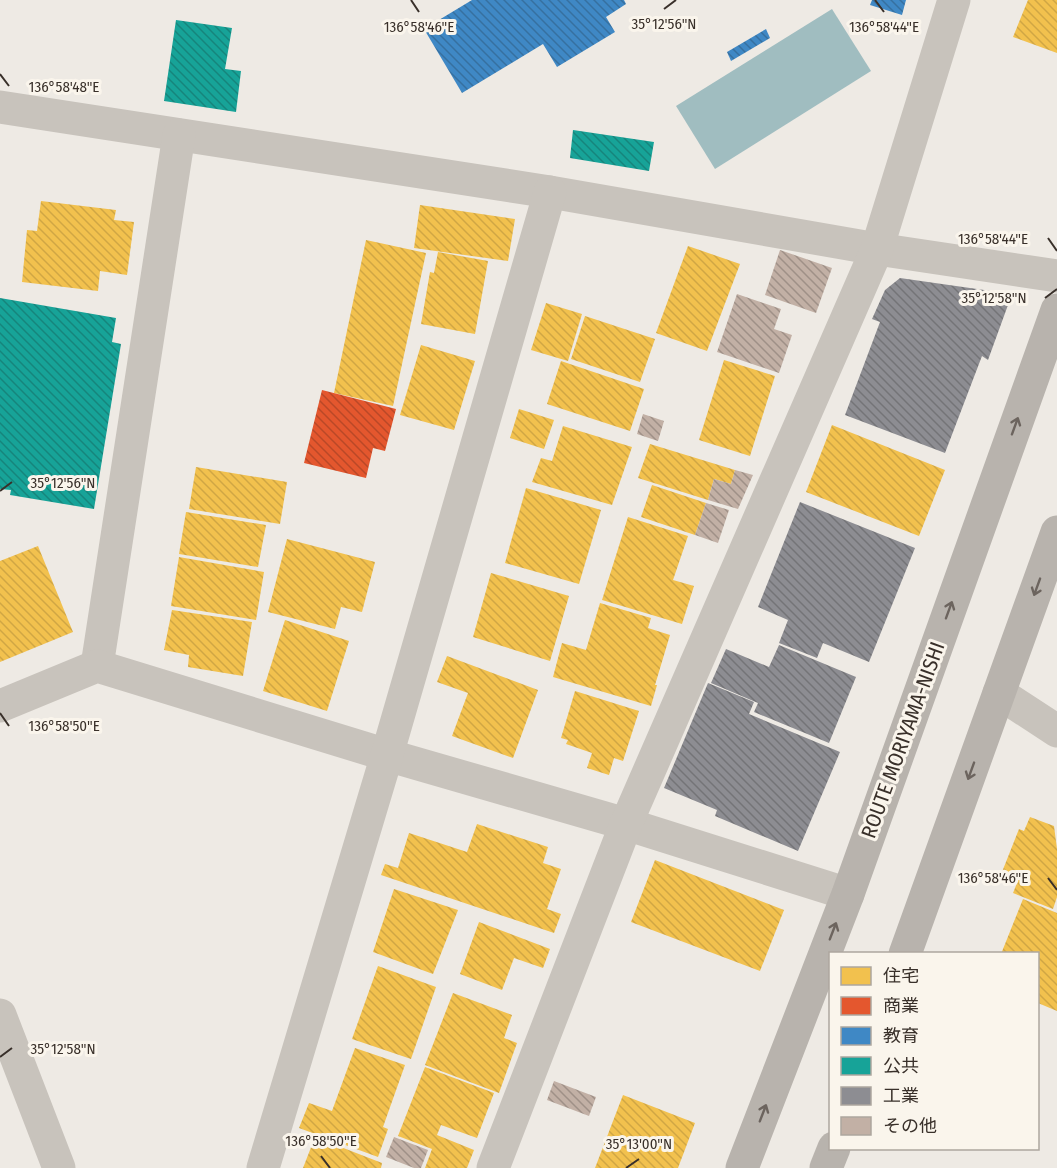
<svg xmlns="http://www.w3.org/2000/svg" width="1057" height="1168" font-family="'Fira Sans Condensed','Noto Sans JP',sans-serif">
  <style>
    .water { fill: #a0bdc0 }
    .homes { fill: url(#homes-back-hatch) }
    .shops { fill: url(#shops-back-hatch) }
    .schools { fill: url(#schools-back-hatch) }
    .public { fill: url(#public-back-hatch) }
    .industry { fill: url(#industry-back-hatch) }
    .building { fill: url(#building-back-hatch) }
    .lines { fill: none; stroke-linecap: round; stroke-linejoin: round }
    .minor { stroke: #c8c3bc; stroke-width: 33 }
    .secondary { stroke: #b8b3ad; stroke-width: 33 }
    .oneway { stroke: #6c645e }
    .ticks { fill: none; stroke: #39302a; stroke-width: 2 }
    .labels { text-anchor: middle; stroke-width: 6; stroke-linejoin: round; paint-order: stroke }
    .street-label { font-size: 21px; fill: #39302a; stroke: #faf5ec }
    .ticks-label { font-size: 15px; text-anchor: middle; fill: #39302a; stroke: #faf5ec; stroke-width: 6; stroke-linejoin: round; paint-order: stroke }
  </style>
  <defs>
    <pattern id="homes-back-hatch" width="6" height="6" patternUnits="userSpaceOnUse" patternTransform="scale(1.5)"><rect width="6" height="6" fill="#f2c14e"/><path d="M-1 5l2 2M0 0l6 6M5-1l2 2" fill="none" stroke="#d0a644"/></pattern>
    <pattern id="shops-back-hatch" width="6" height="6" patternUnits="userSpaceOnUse" patternTransform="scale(1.5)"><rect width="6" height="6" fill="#e4572e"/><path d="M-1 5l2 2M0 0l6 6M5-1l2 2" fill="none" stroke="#ba4827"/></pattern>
    <pattern id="schools-back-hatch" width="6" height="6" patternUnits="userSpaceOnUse" patternTransform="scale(1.5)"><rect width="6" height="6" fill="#3f88c5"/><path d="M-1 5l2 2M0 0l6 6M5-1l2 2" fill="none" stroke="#3670a0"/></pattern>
    <pattern id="public-back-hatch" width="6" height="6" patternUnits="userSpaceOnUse" patternTransform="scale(1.5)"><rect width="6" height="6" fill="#17a398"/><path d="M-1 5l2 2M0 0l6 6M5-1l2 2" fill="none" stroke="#16857c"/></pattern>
    <pattern id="industry-back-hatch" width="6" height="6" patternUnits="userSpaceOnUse" patternTransform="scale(1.5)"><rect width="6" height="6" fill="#8d8d92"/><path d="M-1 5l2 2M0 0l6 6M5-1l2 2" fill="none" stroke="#747477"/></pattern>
    <pattern id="building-back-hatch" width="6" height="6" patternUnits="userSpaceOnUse" patternTransform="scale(1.5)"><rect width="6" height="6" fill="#c2b0a5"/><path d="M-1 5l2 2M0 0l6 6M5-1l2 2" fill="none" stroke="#9f9087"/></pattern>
  </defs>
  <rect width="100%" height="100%" fill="#eeeae4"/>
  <polygon class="water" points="832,9 871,71 715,169 676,106"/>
  <g class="homes">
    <polygon points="1028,0 1057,0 1057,53 1013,37"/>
    <polygon points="41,201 116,210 114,220 134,222 127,275 100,271 98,291 22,282 27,230 37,231"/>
    <polygon points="420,205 515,219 508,261 414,248"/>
    <polygon points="366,240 426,253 393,406 334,393"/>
    <polygon points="688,246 740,264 707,351 656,333"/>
    <polygon points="438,252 488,261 475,334 421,324 430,272 434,273"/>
    <polygon points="546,303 582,314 568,361 531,350"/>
    <polygon points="585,316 655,339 640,382 571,359"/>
    <polygon points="421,345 475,361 454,430 400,415"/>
    <polygon points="724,360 775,376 750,456 699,440"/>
    <polygon points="561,361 644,389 630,431 547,404"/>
    <polygon points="519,409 554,420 544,449 510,438"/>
    <polygon points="832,425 945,470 919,536 806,492"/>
    <polygon points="563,426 632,447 612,505 532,482 541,458 552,461"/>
    <polygon points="650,444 735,470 731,484 714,479 708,500 638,478"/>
    <polygon points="196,467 287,482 280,524 189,509"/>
    <polygon points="652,485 706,503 695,535 641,517"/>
    <polygon points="526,488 601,510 579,584 505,563"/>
    <polygon points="186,512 266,525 258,567 179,554"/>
    <polygon points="628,517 688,536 673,580 694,586 682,624 602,600"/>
    <polygon points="287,539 375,562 362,612 341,607 335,629 268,612"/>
    <polygon points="38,546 73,632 0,662 0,561"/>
    <polygon points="179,557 264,572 256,620 171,606"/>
    <polygon points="491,573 569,596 550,661 473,637"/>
    <polygon points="600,603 651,618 648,628 670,635 655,685 657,685 651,706 553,677 562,643 586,650"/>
    <polygon points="172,610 252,622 243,676 188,667 189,655 164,650"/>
    <polygon points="285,620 349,641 327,711 263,691"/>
    <polygon points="447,656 538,690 513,758 452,736 468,693 437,682"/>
    <polygon points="575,691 639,711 623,761 614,758 609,775 587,768 592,753 566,744 568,740 561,738"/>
    <polygon points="1030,817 1054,826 1057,849 1057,897 1053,909 1013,893 1019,878 1002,872 1019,829 1024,831"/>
    <polygon points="477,824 548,847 543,863 561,869 547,909 561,914 554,933 381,875 385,864 398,868 409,833 467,852"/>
    <polygon points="655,860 784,910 760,971 631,922"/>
    <polygon points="394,889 458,910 433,974 373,952"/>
    <polygon points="1023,899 1057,913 1057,1011 1038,1003 1038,954 1001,954"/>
    <polygon points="479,922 550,949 543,968 514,958 502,990 460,974"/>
    <polygon points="378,966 436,987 411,1059 352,1039"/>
    <polygon points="453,993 512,1015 504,1038 517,1043 499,1093 425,1065"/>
    <polygon points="355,1048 405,1065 383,1127 388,1129 378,1157 299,1128 309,1103 332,1111"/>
    <polygon points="425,1067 494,1093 477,1138 441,1125 437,1135 474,1150 467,1168 425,1168 432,1149 398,1136"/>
    <polygon points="623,1095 695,1123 678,1168 595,1168"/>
    <polygon points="315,1137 382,1163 381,1168 303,1168"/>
  </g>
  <polygon class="shops" points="322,390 396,409 385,451 373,448 366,478 304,463"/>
  <g class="schools">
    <polygon points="472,0 624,0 626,4 606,17 615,32 557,67 543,44 462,93 424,29"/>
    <polygon points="872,0 906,0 902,15 870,5"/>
    <polygon points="766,29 770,38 731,61 727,52"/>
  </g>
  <g class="public">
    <polygon points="176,20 232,28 225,69 241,71 236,112 164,101"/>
    <polygon points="573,130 654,142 649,171 570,158"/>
    <polygon points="0,298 116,318 112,342 121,344 94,509 10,495 11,490 0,489"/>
  </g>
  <g class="industry">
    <polygon points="900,278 1012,294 988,360 982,356 945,453 845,415 880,322 872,319 885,290"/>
    <polygon points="800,502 915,548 869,662 823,643 817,658 779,643 788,620 758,607"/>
    <polygon points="779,645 856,677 829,743 754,712 758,703 711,683 726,649 769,667"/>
    <polygon points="708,683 754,702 749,714 840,752 798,851 715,816 717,810 664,788"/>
  </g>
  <g class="building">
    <polygon points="780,250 832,268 816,313 765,295"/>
    <polygon points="737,294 781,309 774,329 792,335 779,373 717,352"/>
    <polygon points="643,414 664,421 658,441 637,434"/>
    <polygon points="735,470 753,475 738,509 708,500 714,479 731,484"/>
    <polygon points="706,503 729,510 718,543 695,535"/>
    <polygon points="554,1081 596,1097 589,1116 547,1100"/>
    <polygon points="394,1137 428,1150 421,1168 414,1168 386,1157"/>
  </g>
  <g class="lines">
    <g class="minor">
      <polyline points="0,107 550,192 877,249 1057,276"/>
      <polyline points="97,666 179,135"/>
      <polyline points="999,693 1057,731"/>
      <polyline points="0,706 97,666 387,755 626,824 848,894"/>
      <polyline points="0,1015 59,1168"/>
      <polyline points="263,1168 387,755 550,192"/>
      <polyline points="493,1168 626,824 877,249 954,0"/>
    </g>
    <g class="secondary">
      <polyline points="905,954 1057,532"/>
      <polyline points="742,1168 848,894 1057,310"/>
      <polyline points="826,1168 834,1148"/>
    </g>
  </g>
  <defs><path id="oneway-shaft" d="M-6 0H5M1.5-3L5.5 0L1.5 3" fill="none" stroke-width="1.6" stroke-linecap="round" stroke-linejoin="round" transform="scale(1.5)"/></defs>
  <g class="oneway">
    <use href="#oneway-shaft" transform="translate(1015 426) rotate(-70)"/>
    <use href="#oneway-shaft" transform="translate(1037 587) rotate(110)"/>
    <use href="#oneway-shaft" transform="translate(949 610) rotate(-70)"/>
    <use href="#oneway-shaft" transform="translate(971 771) rotate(110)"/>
    <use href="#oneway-shaft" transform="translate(833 931) rotate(-69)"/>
    <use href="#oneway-shaft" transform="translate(763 1113) rotate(-69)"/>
  </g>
  <path class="ticks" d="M 411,0 L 419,12M 875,0 L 884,12M 664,9 L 676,0M 0,74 L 9,86M 1048,238 L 1057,251M 1045,298 L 1057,289M 0,491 L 12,482M 0,713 L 9,726M 1048,878 L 1057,890M 0,1057 L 12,1048M 321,1156 L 330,1168M 626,1168 L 639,1159"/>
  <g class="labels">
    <g class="street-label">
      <text transform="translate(903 740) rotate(-70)" y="7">ROUTE MORIYAMA-NISHI</text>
    </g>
  </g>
  <g class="ticks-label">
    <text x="664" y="29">35°12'56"N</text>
    <text x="419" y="32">136°58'46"E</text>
    <text x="884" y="32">136°58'44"E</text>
    <text x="64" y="92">136°58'48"E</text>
    <text x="993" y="244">136°58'44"E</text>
    <text x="994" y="303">35°12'58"N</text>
    <text x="63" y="488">35°12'56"N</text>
    <text x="64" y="731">136°58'50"E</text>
    <text x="993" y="883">136°58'46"E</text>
    <text x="63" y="1054">35°12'58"N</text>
    <text x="321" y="1146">136°58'50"E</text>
    <text x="639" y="1149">35°13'00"N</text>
  </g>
  <rect x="829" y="952" width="210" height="198" fill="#faf5ec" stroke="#ada69e" stroke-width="1.5"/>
  <rect x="841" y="967" width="30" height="18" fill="#f2c14e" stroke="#ada69e" stroke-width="1.5"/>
  <text x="883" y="982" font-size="18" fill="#39302a">住宅</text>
  <rect x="841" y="997" width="30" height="18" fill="#e4572e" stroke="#ada69e" stroke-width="1.5"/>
  <text x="883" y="1012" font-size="18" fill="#39302a">商業</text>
  <rect x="841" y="1027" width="30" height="18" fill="#3f88c5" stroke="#ada69e" stroke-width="1.5"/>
  <text x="883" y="1042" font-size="18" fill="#39302a">教育</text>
  <rect x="841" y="1057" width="30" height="18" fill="#17a398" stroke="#ada69e" stroke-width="1.5"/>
  <text x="883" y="1072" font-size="18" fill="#39302a">公共</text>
  <rect x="841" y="1087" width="30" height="18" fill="#8d8d92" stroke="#ada69e" stroke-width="1.5"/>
  <text x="883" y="1102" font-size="18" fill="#39302a">工業</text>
  <rect x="841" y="1117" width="30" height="18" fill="#c2b0a5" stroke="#ada69e" stroke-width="1.5"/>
  <text x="883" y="1132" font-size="18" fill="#39302a">その他</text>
</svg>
